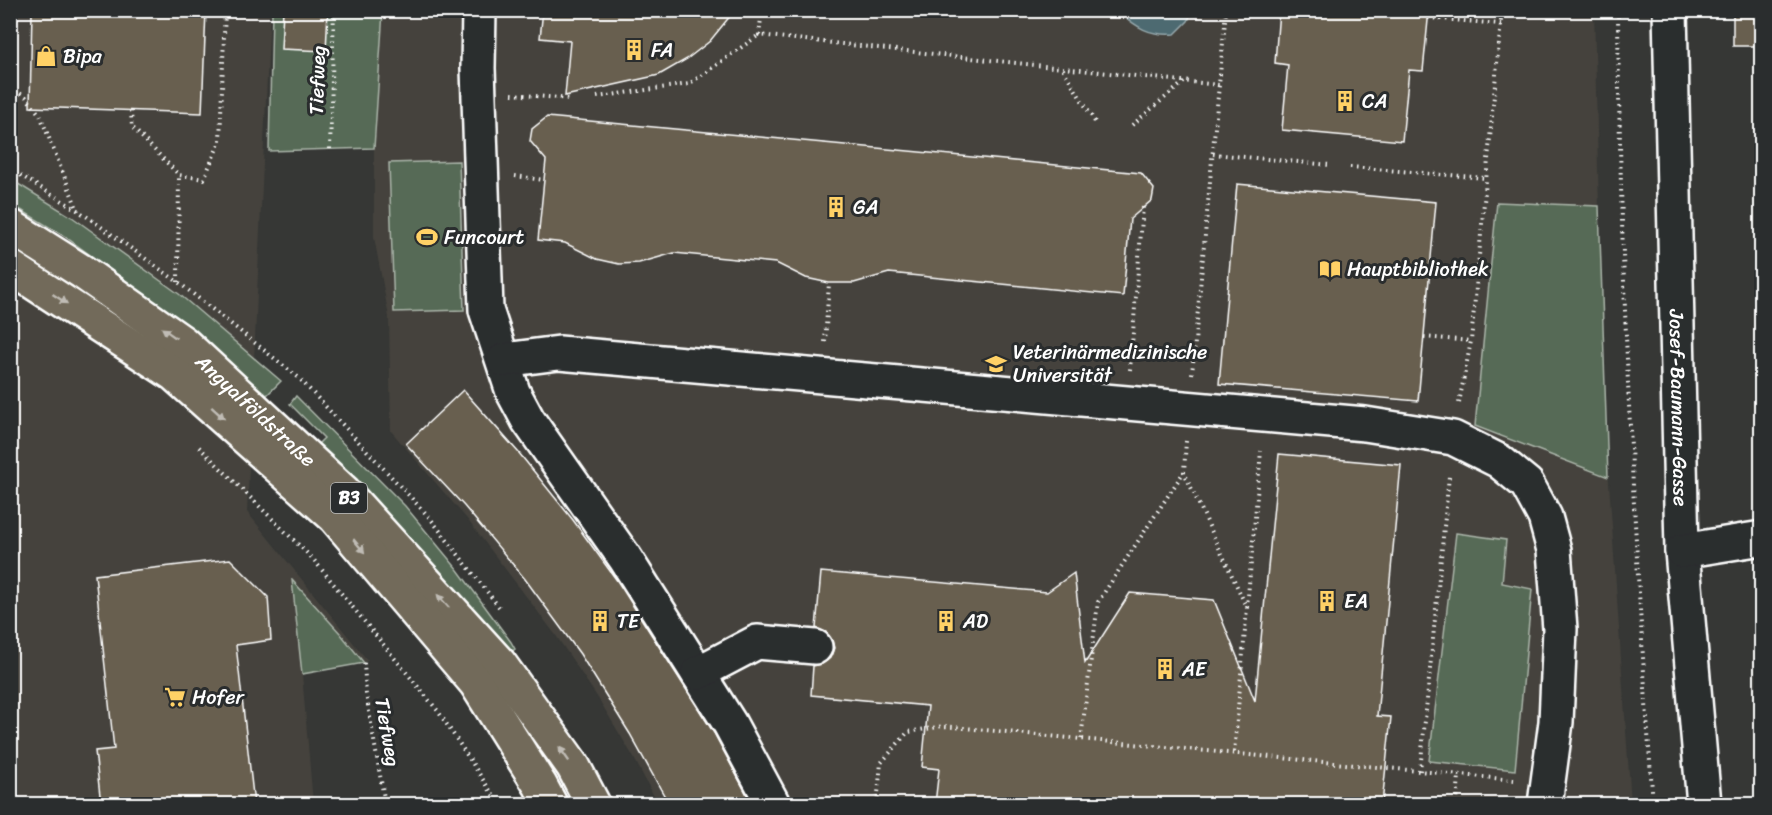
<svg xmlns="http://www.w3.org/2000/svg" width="1772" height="815" font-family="Sriracha,sans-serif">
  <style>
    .built { fill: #45433d }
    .green { fill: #576b56; stroke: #abb5aa; stroke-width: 1.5 }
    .water { fill: #4d6a71; stroke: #94a6aa; stroke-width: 1.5 }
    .building { fill: #685f50; stroke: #fff; stroke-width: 1.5 }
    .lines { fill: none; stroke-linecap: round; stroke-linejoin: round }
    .minor-casing { stroke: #fff; stroke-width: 38 }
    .major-casing { stroke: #fff; stroke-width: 38 }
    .path { stroke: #fff; stroke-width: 4; stroke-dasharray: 1.5 4.5; stroke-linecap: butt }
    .minor { stroke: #2a2d2e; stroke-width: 33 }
    .major { stroke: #726b5a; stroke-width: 33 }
    .oneway { fill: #c0bcb5 }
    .labels { text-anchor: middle; stroke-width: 6; stroke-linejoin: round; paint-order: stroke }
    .shield { fill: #2a2d2e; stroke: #bfc0c0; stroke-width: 1.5 }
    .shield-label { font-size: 18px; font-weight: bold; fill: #fff }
    .poi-label { font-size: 20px; fill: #fff; stroke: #2a2d2e; text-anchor: start }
    .street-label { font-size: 20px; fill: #fff; stroke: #2a2d2e }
  </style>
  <rect width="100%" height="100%" fill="#363735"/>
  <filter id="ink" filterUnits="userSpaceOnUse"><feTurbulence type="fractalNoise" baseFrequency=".0167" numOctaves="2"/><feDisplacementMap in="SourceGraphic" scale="12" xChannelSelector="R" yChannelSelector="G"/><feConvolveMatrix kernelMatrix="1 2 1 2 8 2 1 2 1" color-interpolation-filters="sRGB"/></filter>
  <g filter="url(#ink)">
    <g class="built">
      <polygon points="10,11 270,11 247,512 368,661 302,674 313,804 11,804"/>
      <polygon points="383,11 1594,11 1604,410 1631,804 658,804 634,758 598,698 555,634 467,519 391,431 389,317 374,237 374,148"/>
    </g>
    <g class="green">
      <polygon points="272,11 383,11 374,148 269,151"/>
      <polygon points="459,161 464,310 394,312 389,163"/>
      <polygon points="10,179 72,217 179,294 281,381 267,395 181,321 64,236 11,204"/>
      <polygon points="1497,202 1599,206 1608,477 1475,426"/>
      <polygon points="296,396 405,506 458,570 511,642 515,649 510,653 415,547 318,444 324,438 290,404"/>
      <polygon points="1456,533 1506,540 1502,583 1532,589 1515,770 1429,761"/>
      <polygon points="292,580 340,633 364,663 302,674"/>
    </g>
    <path class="water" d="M 1117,11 L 1192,11 L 1188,21 L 1175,34 C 1148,36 1137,27 1117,11 Z"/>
    <g class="building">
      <polygon points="32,10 206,10 202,113 30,107"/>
      <polygon points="283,10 328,10 326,51 281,49"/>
      <polygon points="543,10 735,10 710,41 687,59 659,75 565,96 570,41 540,38"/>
      <polygon points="1279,10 1429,10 1423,71 1409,70 1402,141 1282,130 1288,65 1275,63"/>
      <rect x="1733" y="10" width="28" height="36"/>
      <polygon points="547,117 1141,173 1154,189 1152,200 1130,219 1123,296 889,273 854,283 829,283 806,278 776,263 674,253 639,263 619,264 597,259 565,243 538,240 546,160 530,141 532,129"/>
      <polygon points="1237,184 1436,202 1418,401 1219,384"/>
      <polygon points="463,390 519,453 573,520 618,582 714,733 752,804 669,804 630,734 580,654 525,579 464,506 406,444"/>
      <polygon points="1279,454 1401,465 1377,716 1391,717 1382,804 935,804 939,769 922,767 928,706 811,695 813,666 822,664 830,658 834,648 832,640 826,632 816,628 821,572 1047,592 1074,573 1085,663 1130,593 1214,600 1255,701"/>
      <polygon points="230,559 268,597 271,640 236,645 254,804 101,804 95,751 114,749 95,575"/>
    </g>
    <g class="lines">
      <defs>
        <g id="minor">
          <polyline points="479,10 478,68 486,310 513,392 528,420 625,558 730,724 773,804"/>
          <path id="s1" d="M 1670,10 L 1682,551 L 1704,804"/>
          <polyline points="504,360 559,353 1365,424 1453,438 1499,461 1527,484 1545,517 1554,550 1560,629 1556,722 1545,804"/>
          <polyline points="1682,551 1762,538"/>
          <polyline points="698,673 757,642 815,647"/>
        </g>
        <g id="major">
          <path id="s2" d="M 10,226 L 81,271 L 183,343 L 344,492 L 499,663 L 573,766 L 593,804"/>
          <polyline points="10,267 174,374 335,517 476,683 540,785 550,804"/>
        </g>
      </defs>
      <use href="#minor" class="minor-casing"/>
      <use href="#major" class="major-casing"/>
      <g class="path">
        <polyline points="762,10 759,35 1219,85"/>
        <path d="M 1618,10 C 1620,275 1634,540 1653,804"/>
        <polyline points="1428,18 1501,24"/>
        <polyline points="1063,69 1095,122"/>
        <polyline points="10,87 26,97 40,115 78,211"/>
        <polyline points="512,94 571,99"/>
        <polyline points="597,97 689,84 759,35"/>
        <polyline points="131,111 132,127 179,175"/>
        <polyline points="1132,125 1184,82"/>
        <polyline points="330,149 334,10"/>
        <polyline points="1213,154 1330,165"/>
        <polyline points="1350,167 1486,178"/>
        <polyline points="10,169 79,211 178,282 298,377 430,518 499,607"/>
        <polyline points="515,176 544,180"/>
        <polyline points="178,282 179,175 204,179 220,141 225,10"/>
        <polyline points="1424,337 1471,341"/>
        <polyline points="825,342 829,283"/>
        <polyline points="1130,370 1143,207"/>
        <polyline points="1192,374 1226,10"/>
        <polyline points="1459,403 1471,341 1502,10"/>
        <polyline points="1186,441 1184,472 1247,608 1234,753"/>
        <polyline points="199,447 313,559 438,711 499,804"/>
        <polyline points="1247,607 1261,451"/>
        <polyline points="364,663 366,694 385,804"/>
        <polyline points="1081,739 1098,602 1183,473"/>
        <polyline points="1420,771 1449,476"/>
        <polyline points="877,804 881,763 908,732 943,726 1514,780"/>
        <polyline points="1457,804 1459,774"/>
      </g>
      <use href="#minor" class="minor"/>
      <use href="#major" class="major"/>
    </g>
    <defs><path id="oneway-solid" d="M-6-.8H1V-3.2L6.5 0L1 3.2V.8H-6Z" transform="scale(1.5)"/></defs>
    <g class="oneway">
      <use href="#oneway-solid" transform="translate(60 299) rotate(33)"/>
      <use href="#oneway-solid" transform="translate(169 333) rotate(-145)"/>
      <use href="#oneway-solid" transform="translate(218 413) rotate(42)"/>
      <use href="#oneway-solid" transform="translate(359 546) rotate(50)"/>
      <use href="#oneway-solid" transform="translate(443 601) rotate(-132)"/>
      <use href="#oneway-solid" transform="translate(564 754) rotate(-125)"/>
    </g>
  </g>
  <defs>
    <symbol id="building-bare" viewBox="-9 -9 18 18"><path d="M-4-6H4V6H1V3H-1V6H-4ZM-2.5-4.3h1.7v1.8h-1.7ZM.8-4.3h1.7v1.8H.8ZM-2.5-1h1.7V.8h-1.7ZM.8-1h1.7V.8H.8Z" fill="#ffd166" stroke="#2a2d2e" stroke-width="2.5" paint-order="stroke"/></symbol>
    <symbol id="shop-bare" viewBox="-9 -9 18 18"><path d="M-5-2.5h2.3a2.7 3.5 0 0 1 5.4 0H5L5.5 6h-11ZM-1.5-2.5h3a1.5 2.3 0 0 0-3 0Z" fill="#ffd166" stroke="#2a2d2e" stroke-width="2.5" paint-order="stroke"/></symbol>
    <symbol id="stadium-bare" viewBox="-9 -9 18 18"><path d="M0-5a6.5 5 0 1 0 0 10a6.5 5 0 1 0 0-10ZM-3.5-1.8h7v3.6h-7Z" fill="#ffd166" stroke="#2a2d2e" stroke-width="2.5" paint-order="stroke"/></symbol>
    <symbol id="library-bare" viewBox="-9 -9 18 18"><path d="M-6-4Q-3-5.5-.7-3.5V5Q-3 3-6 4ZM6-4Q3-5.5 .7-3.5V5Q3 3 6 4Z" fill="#ffd166" stroke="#2a2d2e" stroke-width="2.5" paint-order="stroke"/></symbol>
    <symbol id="university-bare" viewBox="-9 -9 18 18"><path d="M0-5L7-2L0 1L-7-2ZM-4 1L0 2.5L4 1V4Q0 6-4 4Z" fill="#ffd166" stroke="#2a2d2e" stroke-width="2.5" paint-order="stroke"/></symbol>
    <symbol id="supermarket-bare" viewBox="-9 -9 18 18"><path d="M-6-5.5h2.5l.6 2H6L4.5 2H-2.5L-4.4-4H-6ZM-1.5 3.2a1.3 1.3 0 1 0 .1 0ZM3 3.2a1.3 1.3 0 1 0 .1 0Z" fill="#ffd166" stroke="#2a2d2e" stroke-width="2.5" paint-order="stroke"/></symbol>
  </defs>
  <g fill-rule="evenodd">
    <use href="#building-bare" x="619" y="35" width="30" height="30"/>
    <use href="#shop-bare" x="31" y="41" width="30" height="30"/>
    <use href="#building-bare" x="1330" y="86" width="30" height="30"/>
    <use href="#building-bare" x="821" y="192" width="30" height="30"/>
    <use href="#stadium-bare" x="412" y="222" width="30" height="30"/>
    <use href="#library-bare" x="1315" y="254" width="30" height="30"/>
    <use href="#university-bare" x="981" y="349" width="30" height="30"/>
    <use href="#building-bare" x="1312" y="586" width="30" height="30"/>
    <use href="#building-bare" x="585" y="606" width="30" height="30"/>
    <use href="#building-bare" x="931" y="606" width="30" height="30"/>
    <use href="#building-bare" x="1150" y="654" width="30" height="30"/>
    <use href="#supermarket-bare" x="160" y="682" width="30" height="30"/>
  </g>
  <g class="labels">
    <rect class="shield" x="331" y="483" width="36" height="30" rx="4.5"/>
    <g class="shield-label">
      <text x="349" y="504">B3</text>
    </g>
    <g class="poi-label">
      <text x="651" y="57">FA</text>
      <text x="63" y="63">Bipa</text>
      <text x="1362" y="108">CA</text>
      <text x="853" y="214">GA</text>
      <text x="444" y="244">Funcourt</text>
      <text x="1347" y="276">Hauptbibliothek</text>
      <text x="1013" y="359">Veterinärmedizinische<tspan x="1013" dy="23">Universität</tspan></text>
      <text x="1344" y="608">EA</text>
      <text x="617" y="628">TE</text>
      <text x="963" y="628">AD</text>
      <text x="1182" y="676">AE</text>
      <text x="192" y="704">Hofer</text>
    </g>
    <g class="street-label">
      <text transform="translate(317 80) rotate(-88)" y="7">Tiefweg</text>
      <text dy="7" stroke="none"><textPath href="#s1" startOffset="398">Josef-Baumann-Gasse</textPath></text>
      <text dy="7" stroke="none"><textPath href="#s2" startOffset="308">Angyalföldstraße</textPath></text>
      <text transform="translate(388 732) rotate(80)" y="7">Tiefweg</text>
    </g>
  </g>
  <rect width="1772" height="815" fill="none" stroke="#2a2d2e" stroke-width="36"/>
  <rect x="18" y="18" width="1736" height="779" fill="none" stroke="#fff" stroke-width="2" filter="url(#ink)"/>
</svg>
